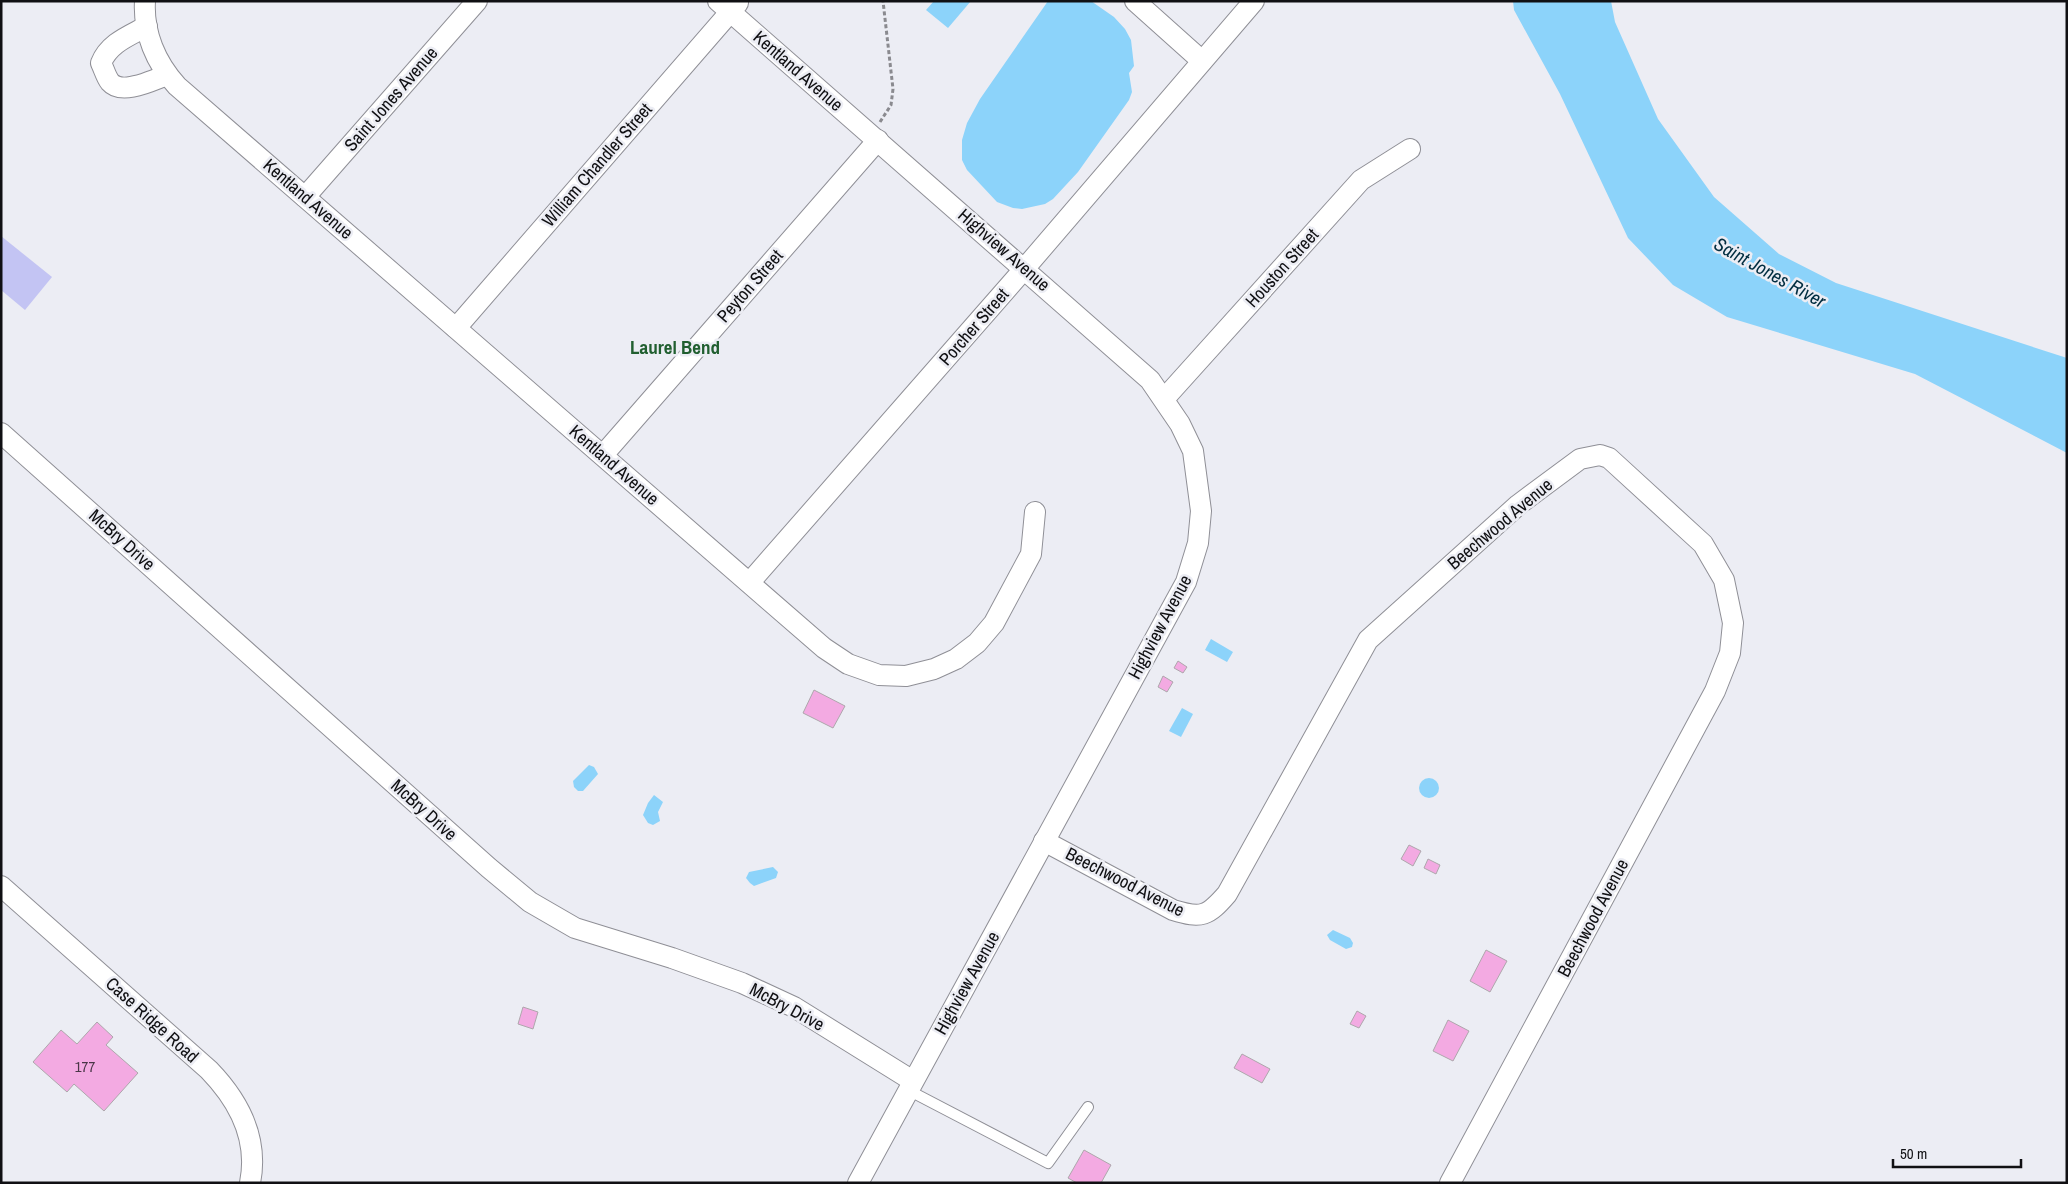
<svg xmlns="http://www.w3.org/2000/svg" width="2068" height="1184" font-family="'Archivo Narrow',sans-serif">
  <style>
    .green { fill: #c3c4f3 }
    .water { fill: #8cd3fa }
    .building { fill: #f3aae2; stroke: #aea7ac }
    .lines { fill: none; stroke-linecap: round; stroke-linejoin: round }
    .lane-casing { stroke: #8f8f96; stroke-width: 12 }
    .street-casing { stroke: #8f8f96; stroke-width: 22 }
    .path { stroke: #8a8a8f; stroke-width: 3; stroke-dasharray: 4 2.5; stroke-linecap: butt }
    .lane { stroke: #fff; stroke-width: 10 }
    .street { stroke: #fff; stroke-width: 20 }
    .labels { text-anchor: middle; stroke-width: 5; stroke-linejoin: round; paint-order: stroke }
    .number-label { font-size: 15px; fill: #493647 }
    .street-label { font-size: 18px; fill: #101013; stroke: #ecedf4 }
    .water-label { font-size: 19px; font-style: italic; fill: #012d40; stroke: #ecedf4 }
    .neighbourhood-label { font-size: 19px; font-weight: bold; fill: #215f30; stroke: #ecedf4 }
  </style>
  <rect width="100%" height="100%" fill="#ecedf4"/>
  <polygon class="green" points="1,236 52,277 25,310 1,290"/>
  <g class="water">
    <polygon points="934,1 971,1 948,28 926,10"/>
    <polygon points="1048,1 1091,1 1114,17 1125,29 1131,40 1134,66 1129,73 1132,92 1129,100 1078,172 1053,199 1045,204 1022,209 1013,208 997,202 967,170 962,160 962,140 967,123 980,99"/>
    <polygon points="1513,1 1611,1 1615,22 1658,119 1714,197 1779,254 1836,283 2067,358 2067,453 1915,374 1727,317 1673,285 1628,238 1560,94 1514,10"/>
    <polygon points="1211,639 1233,652 1227,662 1205,650"/>
    <polygon points="1182,708 1193,714 1181,737 1169,731"/>
    <polygon points="589,765 594,767 598,774 583,791 578,791 574,787 573,781"/>
    <circle cx="1429" cy="788" r="10"/>
    <polygon points="654,795 663,802 658,812 660,821 653,825 648,823 643,815 648,803"/>
    <polygon points="773,867 778,872 776,878 754,886 750,883 746,878 749,872"/>
    <polygon points="1333,930 1350,938 1353,943 1352,947 1346,949 1330,940 1327,935"/>
  </g>
  <g class="building">
    <polygon points="1178,661 1187,667 1183,673 1174,668"/>
    <polygon points="1163,676 1173,682 1167,692 1158,687"/>
    <polygon points="814,690 845,706 833,728 803,713"/>
    <polygon points="1409,845 1421,851 1413,866 1401,859"/>
    <polygon points="1428,859 1440,865 1436,874 1424,868"/>
    <polygon points="1486,950 1507,961 1490,992 1470,981"/>
    <polygon points="523,1007 538,1012 533,1029 518,1024"/>
    <polygon points="1357,1011 1366,1016 1359,1028 1350,1024"/>
    <polygon points="1448,1020 1469,1031 1453,1061 1433,1051"/>
    <polygon points="97,1022 113,1037 106,1045 138,1073 104,1111 74,1084 67,1092 33,1062 61,1030 77,1044"/>
    <polygon points="1242,1054 1270,1069 1262,1083 1234,1068"/>
    <polygon points="1084,1150 1111,1165 1101,1183 1077,1183 1068,1178"/>
  </g>
  <g class="lines">
    <defs>
      <polyline id="lane" points="908,1090 1048,1163 1088,1107"/>
      <g id="street">
        <path d="M 145,1 C 143,33 156,63 177,86 L 824,648 L 848,664 L 879,675 L 906,676 L 934,669 L 956,659 L 977,643 L 994,623 L 1031,554 L 1035,512"/>
        <polyline points="718,1 1150,380 1180,424 1193,451 1201,511 1198,543 1186,582 858,1183"/>
        <polyline points="1135,1 1202,61"/>
        <path d="M 147,26 C 129,36 109,43 101,63 C 104,69 106,77 110,82 C 122,96 153,80 167,75"/>
        <polyline points="305,197 477,1"/>
        <polyline points="456,328 738,3"/>
        <polyline points="1164,399 1361,180 1410,149"/>
        <polyline points="1,433 489,868 530,902 575,928 672,958 742,983 794,1007 913,1081"/>
        <polyline points="603,455 878,140"/>
        <polyline points="750,582 1025,268 1254,1"/>
        <path d="M 1044,841 L 1173,910 C 1202,919 1208,916 1227,894 L 1368,640 L 1518,505 L 1580,459 L 1600,455 L 1609,458 L 1703,544 L 1724,580 L 1733,623 L 1730,653 L 1715,691 L 1450,1183"/>
        <path d="M 1,886 L 209,1070 C 239,1101 259,1138 250,1183"/>
      </g>
    </defs>
    <use href="#lane" class="lane-casing"/>
    <use href="#street" class="street-casing"/>
    <polyline class="path" points="880,122 891,105 893,89 883,1"/>
    <use href="#lane" class="lane"/>
    <use href="#street" class="street"/>
  </g>
  <g class="labels">
    <g class="number-label">
      <text x="85" y="1072">177</text>
    </g>
    <g class="street-label">
      <text transform="translate(798 71) rotate(41)" y="6">Kentland Avenue</text>
      <text transform="translate(391 99) rotate(-49)" y="6">Saint Jones Avenue</text>
      <text transform="translate(597 165) rotate(-49)" y="6">William Chandler Street</text>
      <text transform="translate(308 199) rotate(41)" y="6">Kentland Avenue</text>
      <text transform="translate(1004 250) rotate(41)" y="6">Highview Avenue</text>
      <text transform="translate(1282 268) rotate(-48)" y="6">Houston Street</text>
      <text transform="translate(750 286) rotate(-49)" y="6">Peyton Street</text>
      <text transform="translate(974 327) rotate(-49)" y="6">Porcher Street</text>
      <text transform="translate(614 465) rotate(41)" y="6">Kentland Avenue</text>
      <text transform="translate(1500 524) rotate(-40)" y="6">Beechwood Avenue</text>
      <text transform="translate(122 540) rotate(42)" y="6">McBry Drive</text>
      <text transform="translate(1160 627) rotate(-62)" y="6">Highview Avenue</text>
      <text transform="translate(424 810) rotate(42)" y="6">McBry Drive</text>
      <text transform="translate(1125 882) rotate(27)" y="6">Beechwood Avenue</text>
      <text transform="translate(1593 918) rotate(-62)" y="6">Beechwood Avenue</text>
      <text transform="translate(967 983) rotate(-61)" y="6">Highview Avenue</text>
      <text transform="translate(787 1007) rotate(28)" y="6">McBry Drive</text>
      <text transform="translate(152 1020) rotate(42)" y="6">Case Ridge Road</text>
    </g>
    <g class="water-label">
      <text transform="translate(1770 272) rotate(29)" y="7">Saint Jones River</text>
    </g>
    <g class="neighbourhood-label">
      <text x="675" y="354">Laurel Bend</text>
    </g>
  </g>
  <rect width="2068" height="1184" fill="none" stroke="#101013" stroke-width="5"/>
  <path d="M1893 1159v8h128v-8" fill="none" stroke="#101013" stroke-width="2.5"/>
  <text x="1900" y="1159" font-size="15" fill="#101013" stroke="#ecedf4" stroke-width="4" paint-order="stroke">50 m</text>
</svg>
